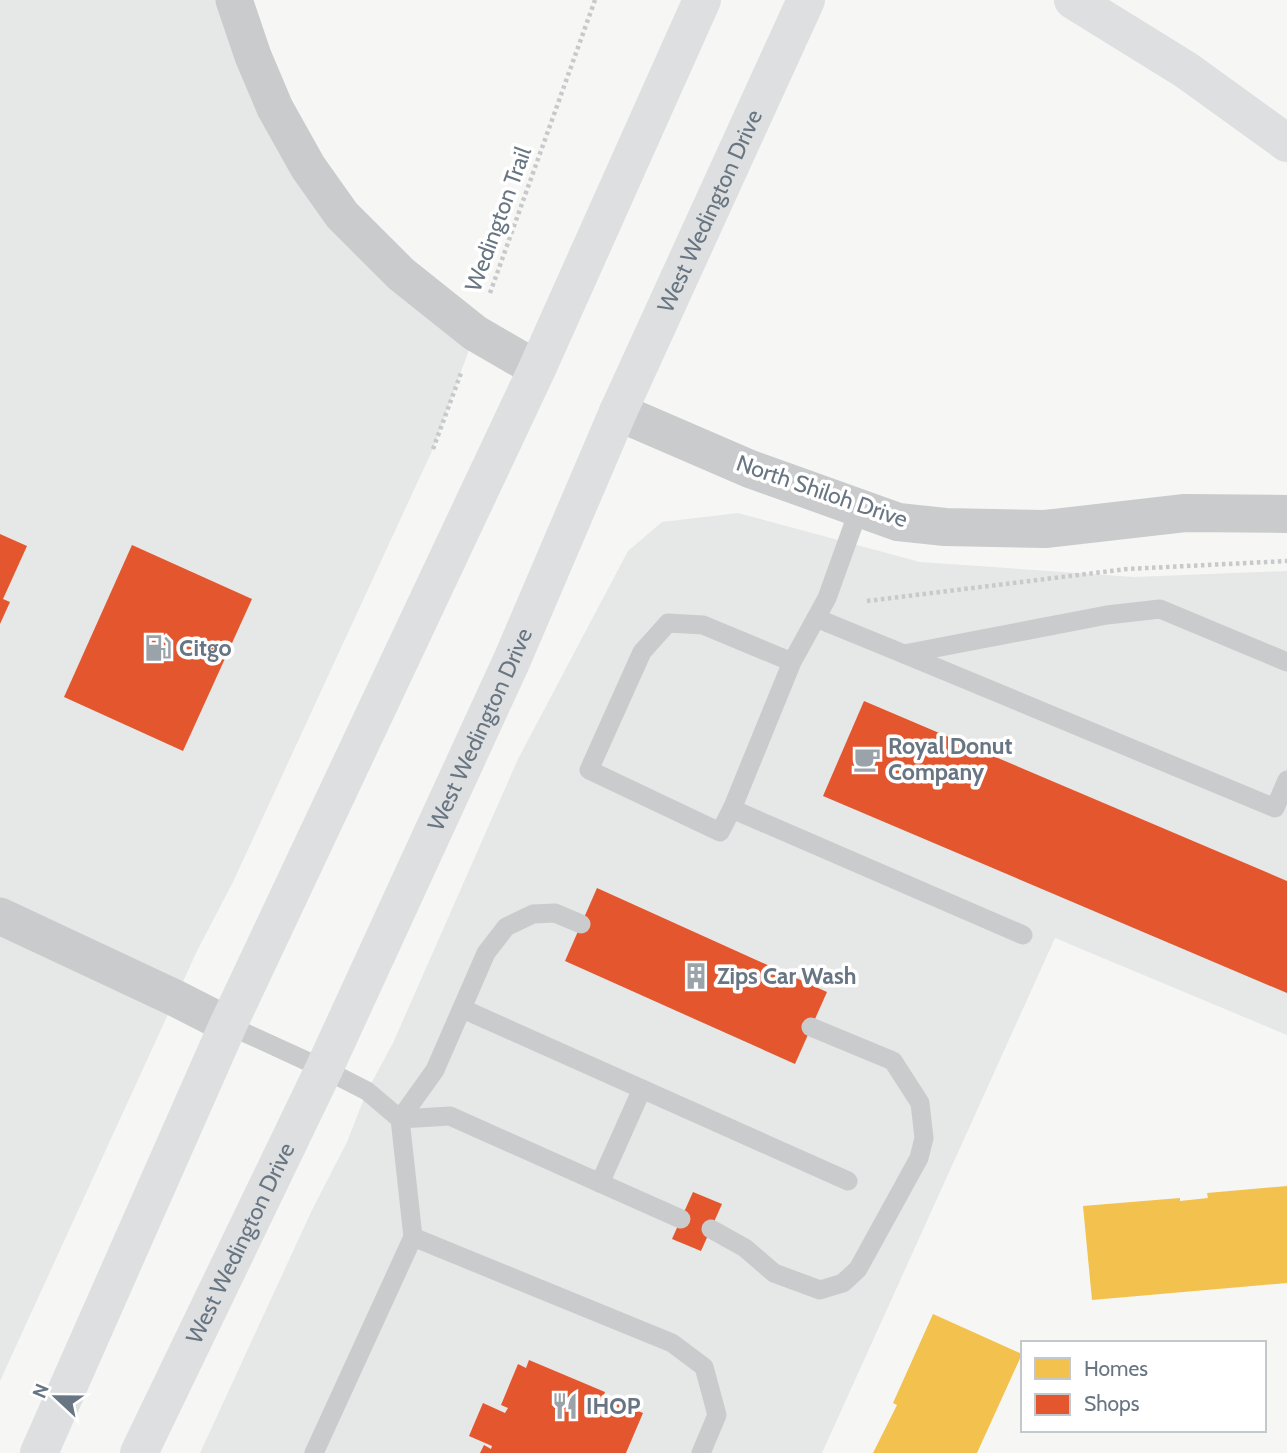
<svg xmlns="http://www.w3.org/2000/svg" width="1287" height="1453" font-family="Cabin,sans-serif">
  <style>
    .built { fill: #e6e7e7 }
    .homes { fill: #f2c14e }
    .shops { fill: #e4572e }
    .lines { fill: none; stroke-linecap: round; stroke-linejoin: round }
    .path { stroke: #c8c9ca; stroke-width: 4.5; stroke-dasharray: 3.5 3.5; stroke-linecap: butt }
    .service { stroke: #cacbcc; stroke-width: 19 }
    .minor { stroke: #cacbcc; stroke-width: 37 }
    .tertiary { stroke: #cacbcc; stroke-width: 38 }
    .secondary { stroke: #dedfe0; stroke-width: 38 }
    .motorway { stroke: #dedfe0; stroke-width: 38 }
    .labels { text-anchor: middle; stroke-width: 7; stroke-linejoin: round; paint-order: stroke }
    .street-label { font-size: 23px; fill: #687582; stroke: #fff }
    .poi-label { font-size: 23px; font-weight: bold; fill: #687582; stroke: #fff; text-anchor: start }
  </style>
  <rect width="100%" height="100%" fill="#f6f6f5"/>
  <g class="built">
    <polygon points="0,0 234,0 308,167 475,333 433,449 418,481 233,882 197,951 0,1381"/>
    <polygon points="738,513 920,562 1134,577 1287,571 1287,1035 1055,938 822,1453 200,1453 312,1210 347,1142 367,1091 393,1043 518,759 628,551 662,522"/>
  </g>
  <g class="homes">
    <polygon points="1287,1186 1287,1283 1092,1300 1083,1206 1180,1198 1180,1201 1208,1198 1207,1193"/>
    <polygon points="933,1314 1022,1354 977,1453 873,1453 897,1405 893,1403"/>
  </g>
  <g class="shops">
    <polygon points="0,534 27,546 3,599 10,602 0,624"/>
    <polygon points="132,545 252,599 183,751 64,697"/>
    <polygon points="864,701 1287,881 1287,993 823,796"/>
    <polygon points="597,888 827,992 795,1064 565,961"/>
    <polygon points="693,1192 722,1204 701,1251 672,1239"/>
    <polygon points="529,1360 605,1392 603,1397 643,1413 626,1453 480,1453 484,1445 491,1449 492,1446 469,1436 483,1403 505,1413 508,1408 501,1405 518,1364 526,1368"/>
  </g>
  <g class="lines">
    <g class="path">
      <polyline points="490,293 595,0"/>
      <polyline points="433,449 461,373"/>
      <polyline points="867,601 1127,569 1287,561"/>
    </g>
    <g class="service">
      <polyline points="816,618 904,654"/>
      <polyline points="792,662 732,809 720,832 589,770 642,652 668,623 703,625 792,662 827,598 859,509"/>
      <polyline points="1287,662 1160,609 1107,615 904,654 1275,808 1287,780"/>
      <polyline points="732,809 1023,935"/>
      <polyline points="463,1009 848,1181"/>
      <polyline points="228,1025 324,1069 367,1091 400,1119 413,1237 314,1453"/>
      <polyline points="400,1119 450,1116 600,1183 642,1089"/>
      <polyline points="400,1119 435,1070 486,953 506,927 533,914 555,913 581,924"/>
      <polyline points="600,1183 681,1219"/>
      <polyline points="711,1229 745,1248 774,1273 820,1290 843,1283 858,1269 919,1158 924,1138 920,1103 893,1061 811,1027"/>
      <polyline points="413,1237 672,1343 704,1367 717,1415 701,1453"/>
    </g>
    <g class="minor">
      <polyline points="234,0 253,56 275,108 308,167 342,215 401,274 475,333 537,369"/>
      <polyline points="0,916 175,998 228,1025"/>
    </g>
    <polyline class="tertiary" points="618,412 750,469 898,522 945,527 1045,529 1185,513 1287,514"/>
    <g class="secondary">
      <polyline points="39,1453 228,1025 537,369 702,0"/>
      <path id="s1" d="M 139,1453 L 324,1069 L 512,660 L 618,412 L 806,0"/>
    </g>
    <polyline class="motorway" points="1073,0 1186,70 1287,143"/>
  </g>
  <defs>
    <symbol id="fuel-bare" viewBox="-9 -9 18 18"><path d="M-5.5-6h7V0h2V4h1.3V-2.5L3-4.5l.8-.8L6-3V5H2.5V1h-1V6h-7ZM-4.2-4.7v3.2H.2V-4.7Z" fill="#9aa2aa" stroke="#fff" stroke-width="2.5" paint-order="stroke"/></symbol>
    <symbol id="cafe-bare" viewBox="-9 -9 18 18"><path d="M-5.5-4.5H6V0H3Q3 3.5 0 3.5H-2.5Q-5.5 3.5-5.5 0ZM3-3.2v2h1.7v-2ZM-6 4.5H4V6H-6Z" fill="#9aa2aa" stroke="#fff" stroke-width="2.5" paint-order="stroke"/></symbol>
    <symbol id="building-bare" viewBox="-9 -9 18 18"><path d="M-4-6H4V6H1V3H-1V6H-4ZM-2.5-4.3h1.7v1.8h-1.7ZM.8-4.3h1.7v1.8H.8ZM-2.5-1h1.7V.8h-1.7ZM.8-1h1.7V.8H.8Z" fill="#9aa2aa" stroke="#fff" stroke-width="2.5" paint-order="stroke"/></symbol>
    <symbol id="restaurant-bare" viewBox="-9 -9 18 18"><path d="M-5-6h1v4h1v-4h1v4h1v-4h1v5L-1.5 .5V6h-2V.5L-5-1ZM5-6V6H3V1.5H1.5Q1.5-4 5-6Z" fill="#9aa2aa" stroke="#fff" stroke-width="2.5" paint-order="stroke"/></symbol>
  </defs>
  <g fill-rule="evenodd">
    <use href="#fuel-bare" x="139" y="629" width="38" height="38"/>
    <use href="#cafe-bare" x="848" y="740" width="38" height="38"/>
    <use href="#building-bare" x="677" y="957" width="38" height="38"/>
    <use href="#restaurant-bare" x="546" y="1387" width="38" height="38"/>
  </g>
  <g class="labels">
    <g class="street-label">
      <text dy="8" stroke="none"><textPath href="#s1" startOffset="1367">West Wedington Drive</textPath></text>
      <text transform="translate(498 219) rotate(-70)" y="8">Wedington Trail</text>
      <text transform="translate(822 491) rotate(19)" y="8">North Shiloh Drive</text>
      <text dy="8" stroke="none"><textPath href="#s1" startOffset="800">West Wedington Drive</textPath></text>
      <text dy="8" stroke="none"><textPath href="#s1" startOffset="233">West Wedington Drive</textPath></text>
    </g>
    <g class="poi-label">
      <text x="179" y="656">Citgo</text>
      <text x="888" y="754">Royal Donut<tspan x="888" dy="26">Company</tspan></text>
      <text x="717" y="984">Zips Car Wash</text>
      <text x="586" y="1414">IHOP</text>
    </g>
  </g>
  <rect x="1021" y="1341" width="245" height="91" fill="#ffffff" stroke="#c3c8cd" stroke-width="2"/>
  <rect x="1035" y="1358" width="35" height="21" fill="#f2c14e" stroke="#c3c8cd" stroke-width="2"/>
  <text x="1084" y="1376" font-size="21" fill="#687582">Homes</text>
  <rect x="1035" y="1394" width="35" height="21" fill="#e4572e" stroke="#c3c8cd" stroke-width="2"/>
  <text x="1084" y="1411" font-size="21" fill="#687582">Shops</text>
  <g transform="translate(56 1397) rotate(292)" stroke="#ffffff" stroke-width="5" paint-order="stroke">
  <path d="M0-5L12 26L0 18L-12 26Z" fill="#687582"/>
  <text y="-10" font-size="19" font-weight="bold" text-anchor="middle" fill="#687582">N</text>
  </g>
</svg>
